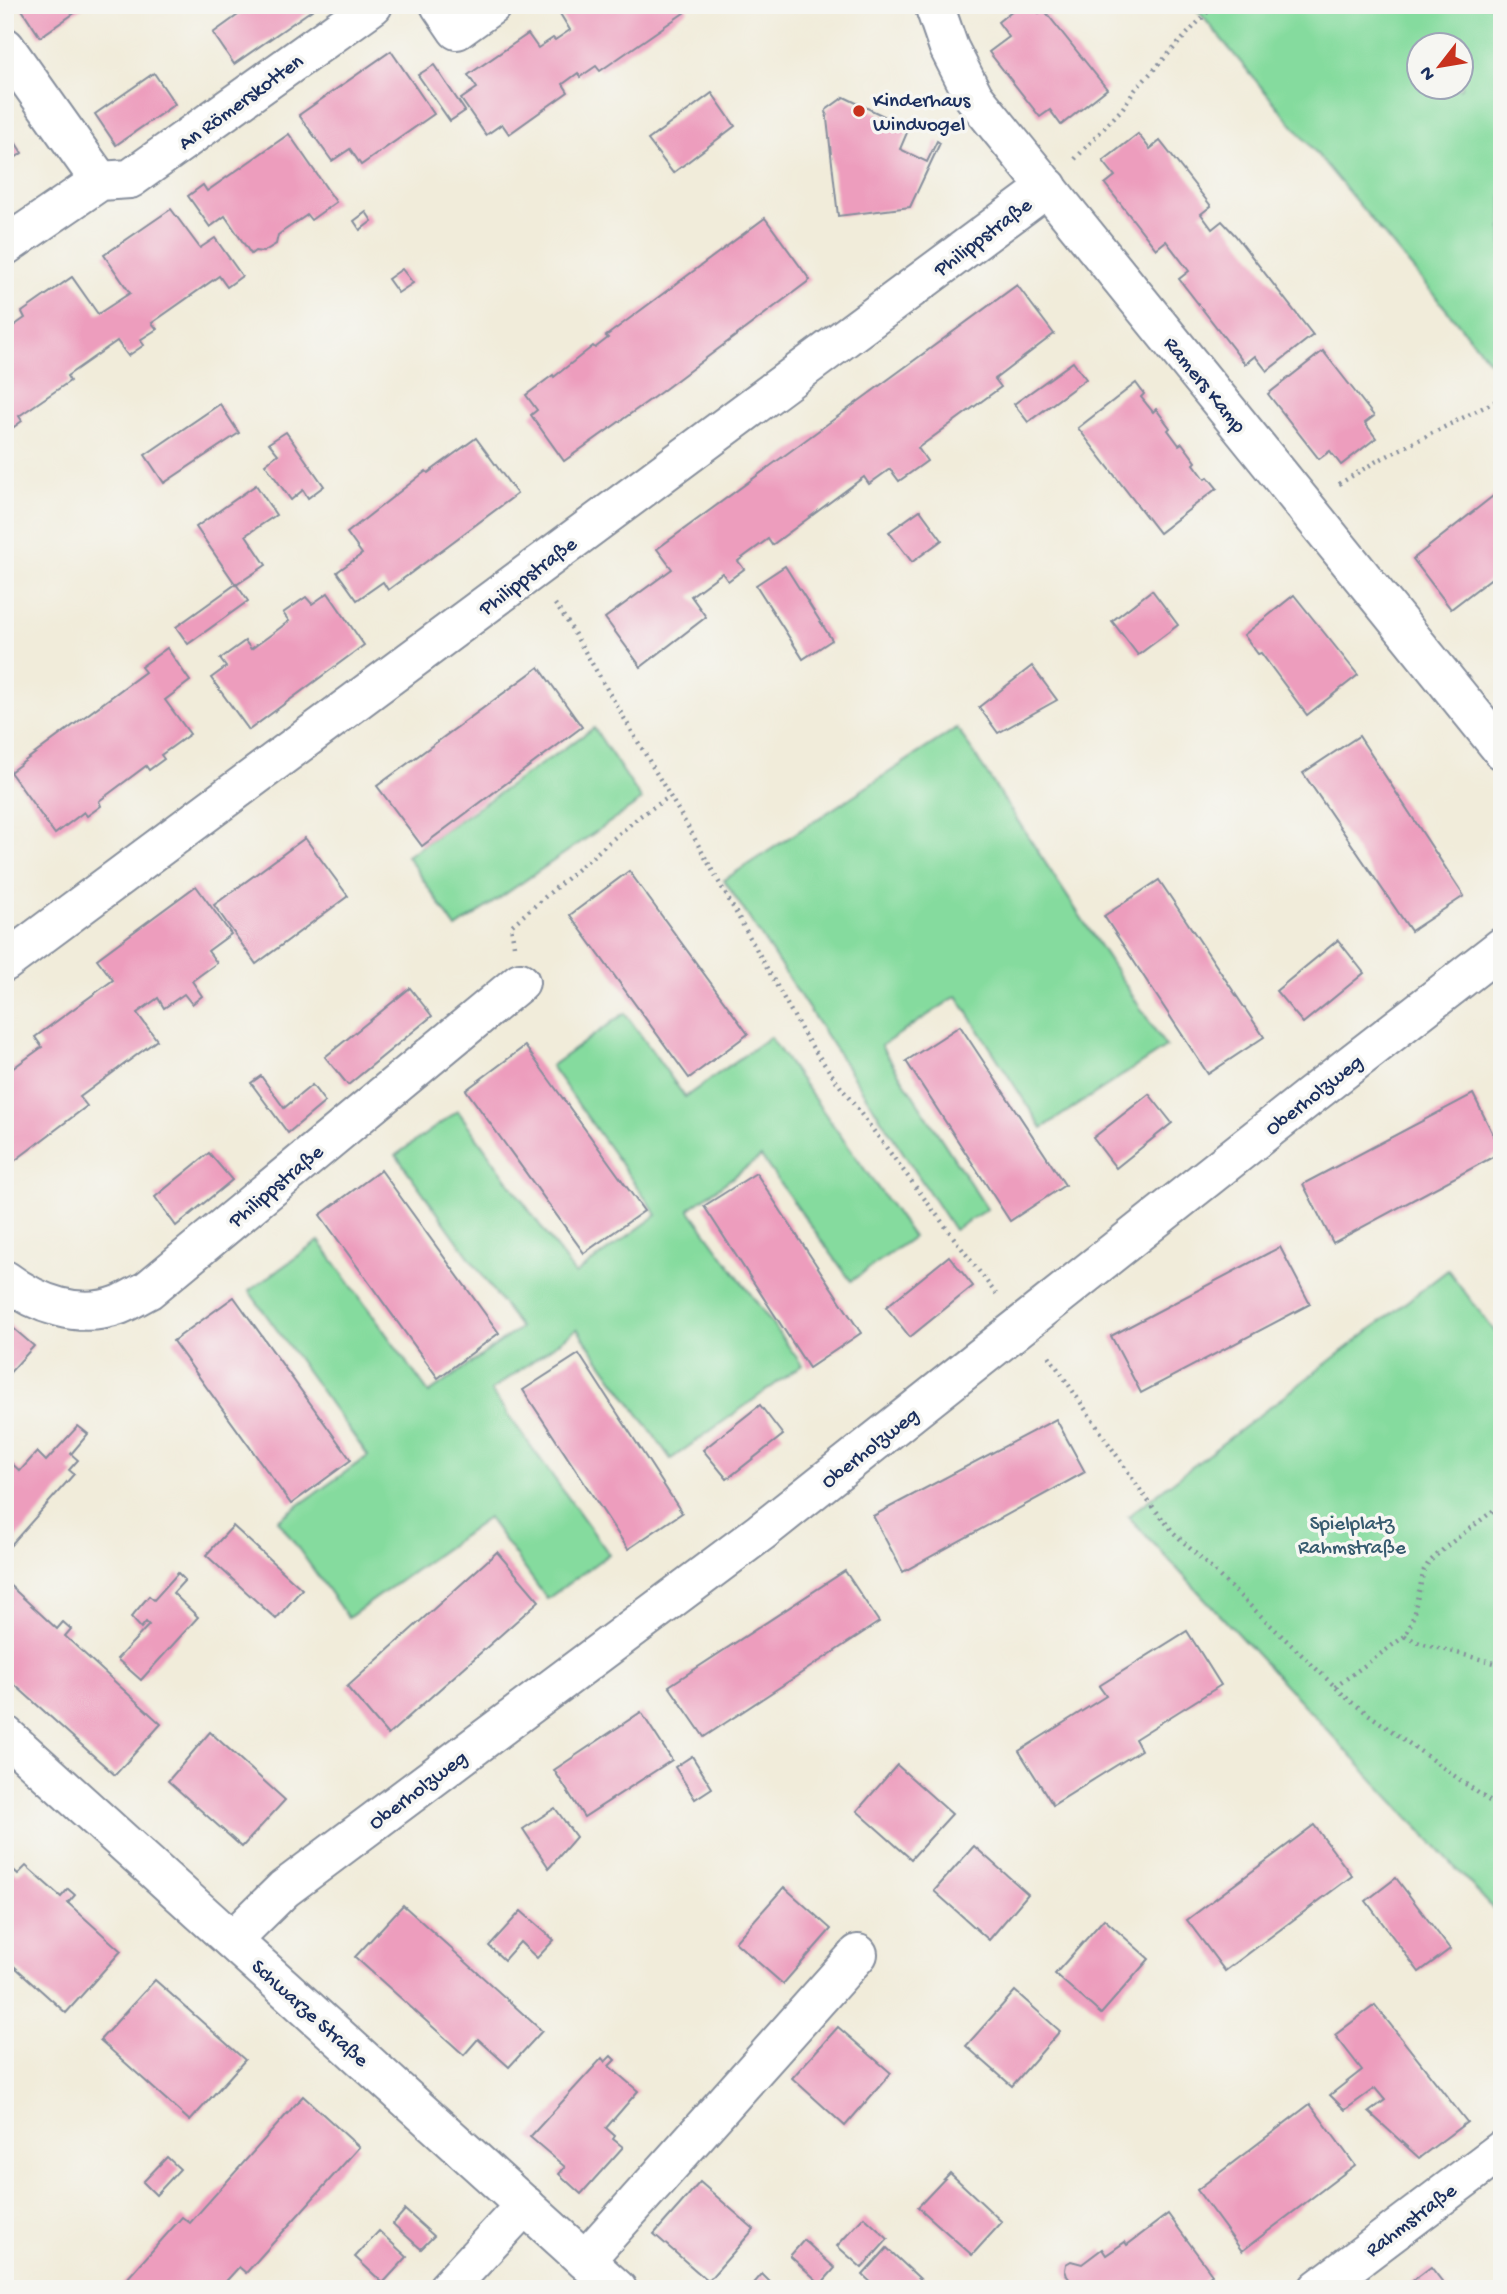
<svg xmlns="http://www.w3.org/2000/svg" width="1507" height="2294" font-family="'Gochi Hand',sans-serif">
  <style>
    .green { fill: #85db9e; stroke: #50857e; stroke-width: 2; fill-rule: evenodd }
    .building { fill: #ed9dbd }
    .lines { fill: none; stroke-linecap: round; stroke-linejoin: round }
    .minor-casing { stroke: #868e9c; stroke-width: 42 }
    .path { stroke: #868e9c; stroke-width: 4.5; stroke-dasharray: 2 5; stroke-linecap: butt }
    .minor { stroke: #fff; stroke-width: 38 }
    .poi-dot { fill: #c8321e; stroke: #f6f6f2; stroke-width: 2.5 }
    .labels { text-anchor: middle; stroke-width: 7; stroke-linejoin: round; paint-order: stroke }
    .poi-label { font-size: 21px; fill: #1b2f5e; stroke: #f6f6f2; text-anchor: start }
    .street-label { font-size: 21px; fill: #1b2f5e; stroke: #f6f6f2 }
    .park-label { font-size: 21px; fill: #365a6e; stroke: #f6f6f2 }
  </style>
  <rect width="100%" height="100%" fill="#f6f6f2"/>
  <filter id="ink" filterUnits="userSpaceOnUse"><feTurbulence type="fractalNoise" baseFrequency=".0143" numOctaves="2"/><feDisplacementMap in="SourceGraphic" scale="14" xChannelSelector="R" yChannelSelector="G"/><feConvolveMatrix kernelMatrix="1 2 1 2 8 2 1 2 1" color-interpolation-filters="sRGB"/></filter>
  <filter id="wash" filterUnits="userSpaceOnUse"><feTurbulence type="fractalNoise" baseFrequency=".00686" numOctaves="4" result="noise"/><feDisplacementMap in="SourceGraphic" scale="28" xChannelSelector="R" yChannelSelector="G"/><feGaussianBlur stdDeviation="1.57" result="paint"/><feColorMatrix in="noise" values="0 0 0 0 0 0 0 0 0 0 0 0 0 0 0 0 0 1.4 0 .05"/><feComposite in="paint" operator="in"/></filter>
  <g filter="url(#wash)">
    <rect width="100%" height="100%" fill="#f1ecda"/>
    <g class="green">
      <path d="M 1193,5 L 1502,5 L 1502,358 L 1490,362 ZM 1420,46 L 1462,46 L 1462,88 L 1420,88 Z"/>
      <polygon points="594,728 642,800 456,928 407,856"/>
      <polygon points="957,728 1166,1047 1042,1128 957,996 881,1046 987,1209 954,1230 724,880"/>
      <polygon points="625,1013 685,1097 770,1037 913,1237 851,1281 761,1157 689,1209 802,1365 671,1459 577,1329 491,1391 609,1554 547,1599 488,1518 348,1618 278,1520 368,1456 249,1291 319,1241 429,1393 520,1328 396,1155 458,1111 575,1274 657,1215 551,1066"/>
      <polygon points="1448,1270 1502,1341 1502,1918 1128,1516"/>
    </g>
    <g id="blocks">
      <g class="building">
        <polygon points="19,5 86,5 40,37"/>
        <polygon points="252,5 319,5 234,64 213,33"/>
        <polygon points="569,5 685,5 688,10 600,71 596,66 580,77 578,73 563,84 568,92 509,134 502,124 486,135 461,99 477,88 468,75 528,34 538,48 553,38 555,40 570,30 559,12"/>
        <polygon points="1019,5 1033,5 1039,13 1044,10 1107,89 1061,125 1050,110 1040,117 989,52 1009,37 998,22"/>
        <polygon points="391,51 434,114 361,165 350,149 332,161 299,115"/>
        <polygon points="434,65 465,111 450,121 418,75"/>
        <polygon points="154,73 175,104 116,145 95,114"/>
        <polygon points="712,93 735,126 673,173 648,140"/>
        <polygon points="844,97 909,128 900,149 927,162 937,141 940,143 910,207 838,216 826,110"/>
        <polygon points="289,134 336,202 311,220 307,215 282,232 278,235 276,244 263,252 255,251 251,254 225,216 210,227 188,196 203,185 207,191"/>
        <polygon points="1138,134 1150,149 1160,141 1211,206 1201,214 1212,229 1222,221 1235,235 1313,335 1267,371 1255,356 1245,364 1179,279 1189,271 1166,241 1156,249 1105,184 1115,176 1103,161"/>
        <polygon points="12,137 22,153 5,165 5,142"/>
        <polygon points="171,209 200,248 215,238 242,276 227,287 219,276 152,323 157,329 140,340 144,345 128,356 117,341 67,376 70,381 19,416 22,421 7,432 5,430 5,332 25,318 22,312 72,277 98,314 130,293 104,255"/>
        <polygon points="366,212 372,221 360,230 354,221"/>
        <polygon points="765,218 810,280 661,392 564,461 531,415 537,410 526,395 553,375 554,377 593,346 595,348 608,338 606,336"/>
        <polygon points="402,269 413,283 398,293 388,279"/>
        <polygon points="1017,285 1054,334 995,379 1001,387 918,448 927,461 899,481 890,469 869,484 864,477 772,545 768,539 738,561 744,569 728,581 722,573 691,596 706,617 641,667 605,618 672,569 657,549"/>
        <polygon points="1323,351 1374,416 1365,423 1376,438 1341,465 1330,451 1319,459 1268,394"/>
        <polygon points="1073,362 1086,379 1028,422 1014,404"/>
        <polygon points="1136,383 1144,394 1141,397 1153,412 1156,409 1170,428 1168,430 1179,445 1182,443 1196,462 1194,464 1205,479 1208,477 1217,488 1159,533 1078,428"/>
        <polygon points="220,404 239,433 164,483 145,455"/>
        <polygon points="286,432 324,486 308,498 303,490 291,500 265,464 278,454 269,443"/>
        <polygon points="476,438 517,494 388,590 383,582 357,600 337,572 362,554 347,533 426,471 428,473"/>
        <polygon points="256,485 276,515 246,535 266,565 236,585 196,527"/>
        <polygon points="1502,489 1502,570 1451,609 1413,559"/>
        <polygon points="920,510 942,540 912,562 889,532"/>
        <polygon points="785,566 832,640 803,659 756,585"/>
        <polygon points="236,584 248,601 188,644 176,627"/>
        <polygon points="1152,590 1178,625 1138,655 1112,621"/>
        <polygon points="328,593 364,645 249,730 211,678 226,667 220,659 245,641 251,649 272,634 289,621 283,613 306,597 312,604"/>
        <polygon points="1294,595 1358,675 1307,715 1261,653 1258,654 1244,635"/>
        <polygon points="167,648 190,681 165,700 190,734 161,755 164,759 149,770 146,766 99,801 101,806 87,816 84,812 55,834 10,772 145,672 141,667"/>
        <polygon points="1032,666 1057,700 998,733 979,707"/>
        <polygon points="539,667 582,727 422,846 377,786"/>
        <polygon points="1359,736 1464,896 1411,931 1303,773"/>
        <polygon points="305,838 348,896 256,964 214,905"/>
        <polygon points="629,871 748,1034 689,1078 570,915"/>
        <polygon points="1159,880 1264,1037 1208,1074 1104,916"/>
        <polygon points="196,886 231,934 208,951 217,963 192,981 202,996 192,1004 184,994 164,1008 158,998 137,1013 157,1040 80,1097 87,1106 5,1168 5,1074 42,1047 35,1037 113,980 97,959"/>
        <polygon points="1338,940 1364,973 1303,1023 1276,991"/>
        <polygon points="410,988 432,1016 348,1085 325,1057"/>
        <polygon points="960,1026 1065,1185 1010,1221 906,1061"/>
        <polygon points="525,1046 644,1211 584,1253 466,1090"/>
        <polygon points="261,1076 284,1108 312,1085 325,1102 288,1133 251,1083"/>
        <polygon points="1149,1094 1172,1123 1116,1168 1093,1138"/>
        <polygon points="1473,1094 1502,1152 1333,1243 1303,1184"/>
        <polygon points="209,1153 232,1180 176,1226 155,1197"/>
        <polygon points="381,1170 499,1333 438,1378 320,1215"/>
        <polygon points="756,1173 861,1333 809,1368 704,1206"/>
        <polygon points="1280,1247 1310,1304 1141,1393 1111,1336"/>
        <polygon points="949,1256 973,1286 910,1337 886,1307"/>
        <polygon points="234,1297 351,1460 291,1504 173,1341"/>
        <polygon points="5,1321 34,1346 5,1378"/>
        <polygon points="579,1354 682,1513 628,1549 523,1390"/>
        <polygon points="760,1405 783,1435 727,1479 703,1450"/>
        <polygon points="1056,1419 1085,1472 903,1572 873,1516"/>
        <polygon points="78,1426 88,1434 71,1454 78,1460 69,1470 74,1474 10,1546 5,1542 5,1467 10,1462 20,1471 37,1452 46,1461"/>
        <polygon points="233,1526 302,1589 276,1619 206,1555"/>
        <polygon points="497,1552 539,1601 388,1735 347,1687"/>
        <polygon points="845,1571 879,1622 704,1737 669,1686"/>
        <polygon points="178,1573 185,1580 173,1593 198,1617 141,1680 117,1659 149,1625 146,1622 141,1628 131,1617 149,1596 154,1600"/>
        <polygon points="5,1581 57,1629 63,1622 71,1629 65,1636 161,1724 115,1775 5,1676"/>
        <polygon points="1187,1631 1221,1685 1135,1739 1141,1750 1053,1805 1019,1751 1106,1696 1099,1686"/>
        <polygon points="641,1712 672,1760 584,1817 554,1770"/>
        <polygon points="210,1732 285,1800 242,1847 168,1781"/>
        <polygon points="692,1756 712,1788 695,1799 675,1767"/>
        <polygon points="897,1765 952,1814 911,1859 857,1811"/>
        <polygon points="555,1808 576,1837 549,1868 523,1829"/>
        <polygon points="1314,1825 1352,1876 1225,1971 1187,1920"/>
        <polygon points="974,1846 1028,1894 989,1940 934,1891"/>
        <polygon points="9,1856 13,1859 7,1864 18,1874 26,1866 61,1897 68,1889 75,1895 68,1903 121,1951 66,2013 5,1958 5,1860"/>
        <polygon points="1396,1878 1450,1949 1419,1972 1366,1901"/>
        <polygon points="784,1887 831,1929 783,1984 735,1942"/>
        <polygon points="403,1905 542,2031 509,2067 478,2039 464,2055 355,1957"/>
        <polygon points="521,1911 554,1940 537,1958 520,1942 504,1960 489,1946"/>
        <polygon points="1104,1919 1149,1959 1101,2014 1055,1974"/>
        <polygon points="155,1980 245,2060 190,2121 100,2040"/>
        <polygon points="1015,1991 1060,2031 1012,2086 966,2046"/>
        <polygon points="1375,2005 1467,2122 1419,2158 1369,2112 1385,2100 1375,2088 1345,2110 1330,2095 1362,2070 1335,2035"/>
        <polygon points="838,2027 891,2073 845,2126 792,2078"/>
        <polygon points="611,2056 615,2060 609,2066 638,2091 606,2128 615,2136 613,2139 623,2147 581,2194 559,2174 565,2167 530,2137 602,2058 605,2062"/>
        <polygon points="303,2096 359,2147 246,2273 239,2267 219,2289 118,2289 182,2217 190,2223"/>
        <polygon points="1310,2104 1355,2165 1242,2251 1197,2190"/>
        <polygon points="167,2157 180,2169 156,2195 143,2182"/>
        <polygon points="950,2173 1002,2222 972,2255 918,2207"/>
        <polygon points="700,2182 754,2229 708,2281 654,2234"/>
        <polygon points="405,2210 434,2236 421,2249 393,2224"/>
        <polygon points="1168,2214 1212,2274 1193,2289 1068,2289 1073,2284 1067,2276 1065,2270 1066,2264 1071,2261 1082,2264 1102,2249 1106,2255 1125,2242 1127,2245"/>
        <polygon points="864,2217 888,2239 862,2268 837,2246"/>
        <polygon points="379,2231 407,2257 383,2283 355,2257"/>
        <polygon points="804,2240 835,2268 821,2284 790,2256"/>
        <polygon points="887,2248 931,2289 878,2289 863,2275"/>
        <polygon points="1431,2267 1448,2289 1402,2289"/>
        <polygon points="762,2274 777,2289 749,2289"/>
      </g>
    </g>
  </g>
  <g filter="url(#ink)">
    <use href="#blocks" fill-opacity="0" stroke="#868e9c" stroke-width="2"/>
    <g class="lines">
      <defs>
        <g id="minor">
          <polyline points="440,5 457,30 492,5"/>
          <polyline points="934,5 949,48 974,97 1502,750"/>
          <polyline points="5,47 100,181"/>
          <polyline points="5,246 100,181 130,179 373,5"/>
          <polyline points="5,962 1048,187"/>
          <path d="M 5,1280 C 37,1304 79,1320 119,1305 C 129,1301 138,1295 148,1290 L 520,982"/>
          <polyline points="5,1735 617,2289"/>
          <polyline points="232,1940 284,1889 761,1532 1309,1097 1502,947"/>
          <polyline points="585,2260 858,1954"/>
          <polyline points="447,2289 525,2205"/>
          <polyline points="1318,2289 1502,2150"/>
        </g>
      </defs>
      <use href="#minor" class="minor-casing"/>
      <g class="path">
        <polyline points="1075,159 1122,109 1135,90 1214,5"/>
        <polyline points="1339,484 1375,462 1502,398"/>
        <polyline points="555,604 567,621 691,832 806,1038 837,1082 996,1294"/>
        <polyline points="514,945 511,926 640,816 669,797"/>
        <polyline points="1049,1356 1145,1497 1174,1533 1350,1701 1502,1810"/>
        <polyline points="1405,1636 1420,1643 1502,1665"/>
        <polyline points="1335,1687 1405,1636 1412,1621 1424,1570 1429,1562 1447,1546 1502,1504"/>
      </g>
      <use href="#minor" class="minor"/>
    </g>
  </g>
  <circle class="poi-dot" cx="859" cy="111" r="7"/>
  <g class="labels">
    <g class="poi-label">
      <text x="873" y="106">Kinderhaus<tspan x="873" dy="24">Windvogel</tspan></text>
    </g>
    <g class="street-label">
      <text transform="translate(240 101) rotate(-36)" y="7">An Römerskotten</text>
      <text transform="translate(982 236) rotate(-37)" y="7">Philippstraße</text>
      <text transform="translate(1206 384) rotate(51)" y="7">Ramers Kamp</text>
      <text transform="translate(527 575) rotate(-37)" y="7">Philippstraße</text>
      <text transform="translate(1313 1094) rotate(-38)" y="7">Oberholzweg</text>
      <text transform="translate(275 1185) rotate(-40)" y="7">Philippstraße</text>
      <text transform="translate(869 1447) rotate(-38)" y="7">Oberholzweg</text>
      <text transform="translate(417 1789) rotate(-37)" y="7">Oberholzweg</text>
      <text transform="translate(311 2012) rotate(42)" y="7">Schwarze Straße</text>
      <text transform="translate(1410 2219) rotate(-37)" y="7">Rahmstraße</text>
    </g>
    <g class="park-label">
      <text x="1352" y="1529">Spielplatz<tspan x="1352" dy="24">Rahmstraße</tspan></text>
    </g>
  </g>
  <rect width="1507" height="2294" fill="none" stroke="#f6f6f2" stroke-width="28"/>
  <g transform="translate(1440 66) rotate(239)"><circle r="33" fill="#f6f6f2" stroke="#9ea6b7" stroke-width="2"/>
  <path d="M0-5L12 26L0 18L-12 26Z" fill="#c8321e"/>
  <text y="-10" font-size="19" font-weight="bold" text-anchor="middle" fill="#1b2f5e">N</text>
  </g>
</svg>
